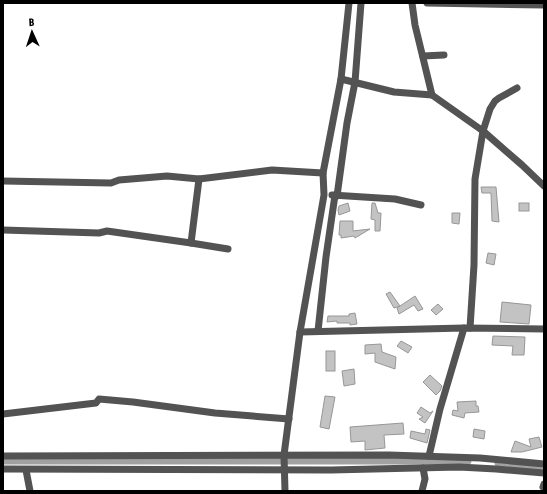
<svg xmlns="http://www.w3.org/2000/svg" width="547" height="494" font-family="'Asap Condensed',sans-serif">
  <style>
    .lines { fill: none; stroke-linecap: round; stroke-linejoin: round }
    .canal { stroke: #a1a1a1; stroke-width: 7 }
    .building { fill: #c3c3c3; stroke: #979797 }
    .minor { stroke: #535353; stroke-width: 7 }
  </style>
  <rect width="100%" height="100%" fill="#fff"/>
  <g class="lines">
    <g class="canal">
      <polyline points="3,461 468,461"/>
      <polyline points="498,463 544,468"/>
    </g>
  </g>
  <g class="building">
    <polygon points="481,187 496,187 499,222 492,221 491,193 482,193"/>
    <polygon points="348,203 350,211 339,215 338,210 339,206"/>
    <polygon points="372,203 375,203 378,213 381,213 380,231 375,231 375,220 371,219"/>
    <rect x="519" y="203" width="10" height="8"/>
    <polygon points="452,213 460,213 459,224 452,223"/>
    <polygon points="340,221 353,221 353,231 370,229 355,238 354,236 341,238 341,235 339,235"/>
    <polygon points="488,253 496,254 494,265 486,263"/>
    <polygon points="390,292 400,306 394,308 386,294"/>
    <polygon points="415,296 423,309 418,311 414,305 399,314 397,308"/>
    <polygon points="502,302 531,305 529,324 500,322"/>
    <polygon points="438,304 443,309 436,315 431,310"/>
    <polygon points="355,313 357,324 350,325 350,323 337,323 337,321 327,322 328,316 349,316 349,314"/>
    <polygon points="493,336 525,337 524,355 512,355 513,346 492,345"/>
    <polygon points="401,341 412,347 408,353 397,346"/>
    <polygon points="381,344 382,352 396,357 395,369 375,362 375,353 365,354 365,345"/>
    <rect x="326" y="351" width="9" height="20"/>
    <polygon points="354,369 355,384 344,386 342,371"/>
    <polygon points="430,375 442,386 440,391 436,395 423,382"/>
    <polygon points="325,396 335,397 329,429 320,427"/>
    <polygon points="476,401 476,406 478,406 479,412 465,413 464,418 452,415 453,410 458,411 457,402"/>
    <polygon points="421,407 430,413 433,411 425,423 419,419 423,417 417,413"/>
    <polygon points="403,423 404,434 384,435 385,448 365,450 365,441 351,442 350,427"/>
    <polygon points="426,429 430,430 427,443 410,438 411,431 425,434"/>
    <polygon points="474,429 485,431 484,439 473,437"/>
    <polygon points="539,437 542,447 522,452 511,452 515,441 531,447 529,439"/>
  </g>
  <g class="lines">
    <g class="minor">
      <polyline points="412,3 415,25 432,95"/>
      <polyline points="427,3 544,5"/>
      <polyline points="423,56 444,55"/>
      <polyline points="341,79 394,92 432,95 483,131 522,165 544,186"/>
      <polyline points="3,181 111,183 119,180 167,176 199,179 272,170 323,173"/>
      <polyline points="332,195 395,199 421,205"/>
      <polyline points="337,196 347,123 355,82 361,3"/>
      <polyline points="3,230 99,233 107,231 191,243 199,179"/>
      <polyline points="191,243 228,249"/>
      <polyline points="470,328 474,265 475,179 483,131 490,109 495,101 499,98 517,88"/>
      <polyline points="318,331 326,257 335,195"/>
      <polyline points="300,332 464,328 544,329"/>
      <polyline points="3,414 96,403 99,399 133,402 215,413 289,419"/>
      <polyline points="3,456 389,455 480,458 544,464"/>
      <polyline points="429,456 440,409 464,328"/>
      <polyline points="3,469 331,470 459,467 496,469 544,473"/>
      <polyline points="26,470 30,491"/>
      <polyline points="543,487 544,484"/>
      <polyline points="285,491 284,455 300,332 324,195 323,173 341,79 349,3"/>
      <polyline points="422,491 425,479 423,468"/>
    </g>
  </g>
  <rect width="547" height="494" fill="none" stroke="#000000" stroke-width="8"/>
  <g transform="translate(32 32) rotate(357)" stroke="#ffffff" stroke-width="3" paint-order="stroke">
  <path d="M0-3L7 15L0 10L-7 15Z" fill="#000000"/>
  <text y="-6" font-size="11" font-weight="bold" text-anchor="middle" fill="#000000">B</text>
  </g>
</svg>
